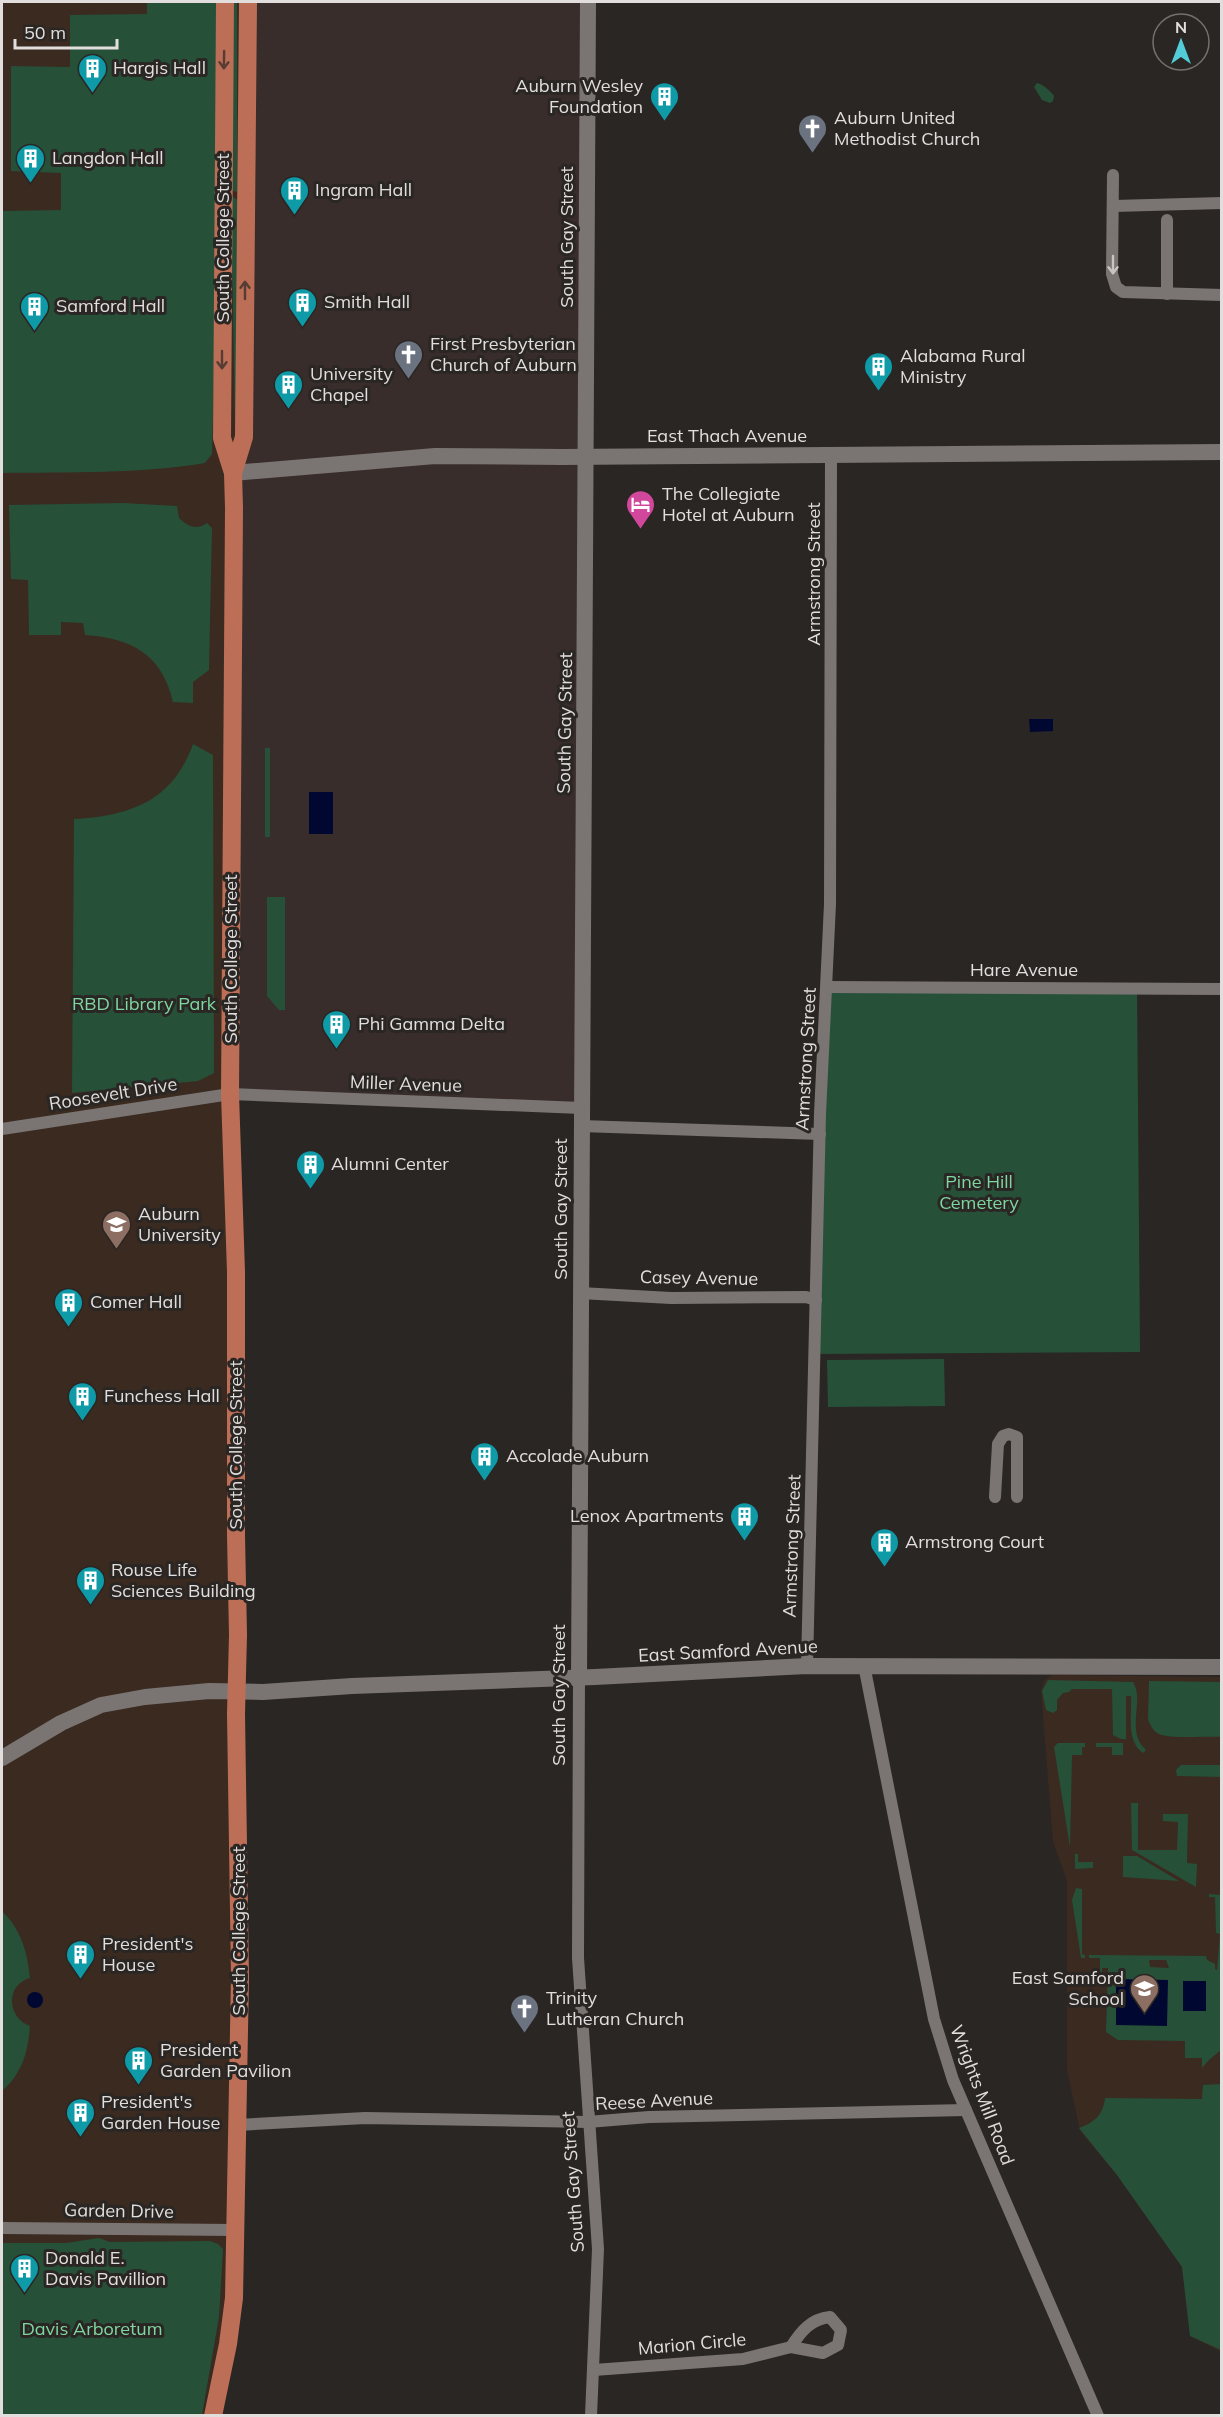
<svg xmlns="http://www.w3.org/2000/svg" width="1223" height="2417" font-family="Mulish,sans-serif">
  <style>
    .built { fill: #382d2a }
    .education { fill: #3a2a20 }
    .green { fill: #275038; fill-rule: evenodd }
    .water { fill: #000831 }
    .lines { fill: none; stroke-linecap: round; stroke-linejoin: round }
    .street { stroke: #7a7573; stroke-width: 12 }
    .secondary { stroke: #7a7573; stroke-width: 16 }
    .primary { stroke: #bd6e57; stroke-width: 18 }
    .oneway { stroke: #563c33 }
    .oneway2 { stroke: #c7c4c2 }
    .labels { text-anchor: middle; stroke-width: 6; stroke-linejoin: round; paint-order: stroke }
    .poi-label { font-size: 18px; fill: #e1dedd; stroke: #2a2624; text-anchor: start }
    .street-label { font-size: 18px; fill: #e1dedd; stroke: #2a2624 }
    .park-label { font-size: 18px; fill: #7ed6a0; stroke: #2a2624 }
  </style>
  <rect width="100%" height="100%" fill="#2a2624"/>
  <polygon class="built" points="248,2 588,2 581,1108 230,1094"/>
  <g class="education">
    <polygon points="2,2 248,2 244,437 233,473 236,2230 213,2415 2,2416"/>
    <polygon points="1053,1675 1221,1677 1221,2352 1190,2336 1182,2267 1117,2175 1080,2131 1067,2070 1067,1881 1053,1842 1041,1691 1044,1681"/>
  </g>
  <g class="green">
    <path d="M 147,2 L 218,2 L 217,240 L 212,454 L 205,463 C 139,474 69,472 2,473 L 2,211 L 61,210 L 61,173 L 11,171 L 11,66 L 70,67 L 70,15 L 147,14 Z"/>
    <polygon points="232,2 237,2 237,192 231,190"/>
    <path d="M 1037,83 C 1043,84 1050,91 1054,96 L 1053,101 L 1050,103 L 1042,100 L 1034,87 Z"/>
    <polygon points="231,196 238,200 238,425 235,425"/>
    <path d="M 123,503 L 177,506 L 179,518 C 187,526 197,531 207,523 L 212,528 L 209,670 L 193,682 L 193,703 L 173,702 C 162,654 131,638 85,635 L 83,623 L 61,622 L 61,635 L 29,635 L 28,580 L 11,579 L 9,505 Z"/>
    <path d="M 193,744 L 213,755 L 214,1073 L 198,1081 L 72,1093 L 74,819 C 130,816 173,801 193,744 Z"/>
    <rect x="265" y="748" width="5" height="89"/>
    <polygon points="267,897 285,897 285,1010 279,1010 267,996"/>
    <polygon points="827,987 1137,988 1140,1352 815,1354"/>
    <polygon points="944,1359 945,1406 828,1407 827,1360"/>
    <path d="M 1048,1680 L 1133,1682 C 1145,1701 1125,1731 1146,1750 L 1143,1753 C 1126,1741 1132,1715 1131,1696 L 1126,1696 L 1126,1739 L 1121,1739 L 1113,1735 L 1112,1689 L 1072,1689 L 1069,1692 L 1063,1693 L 1057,1700 L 1057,1710 L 1053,1713 L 1046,1710 L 1042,1691 Z"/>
    <path d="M 1149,1681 L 1221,1682 L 1221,1737 C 1208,1736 1169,1739 1159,1734 C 1153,1731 1150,1725 1148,1719 Z"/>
    <polygon points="1058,1743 1085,1743 1085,1747 1082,1747 1082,1755 1072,1755 1070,1847 1054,1747"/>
    <polygon points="1096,1743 1123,1743 1123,1755 1112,1755 1112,1747 1096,1747"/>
    <polygon points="1181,1765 1221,1765 1221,1777 1177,1776 1176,1770"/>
    <polygon points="1131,1803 1138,1803 1138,1850 1177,1850 1178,1822 1163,1821 1163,1814 1188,1814 1187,1863 1197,1864 1196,1887 1132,1850"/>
    <polygon points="1075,1854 1078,1854 1078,1862 1093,1862 1093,1868 1075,1869"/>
    <polygon points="1123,1856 1137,1856 1179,1881 1123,1877"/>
    <polygon points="1076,1888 1082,1889 1082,1954 1085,1955 1085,1958 1081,1958 1072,1900"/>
    <path d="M 1209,1894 L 1221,1895 L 1221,2050 L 1209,2060 L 1202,2068 L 1202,2058 L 1185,2058 L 1185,2041 L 1118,2040 L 1106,2032 L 1108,1968 L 1102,1968 L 1102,1981 L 1100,1980 L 1100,1958 L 1089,1958 L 1089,1955 L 1206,1956 L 1207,1960 L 1215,1964 L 1215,1969 L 1217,1970 L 1220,1934 L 1216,1933 L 1215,1897 L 1209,1897 ZM 1149,1960 L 1166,1960 L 1169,1968 L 1150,1967 Z"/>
    <path d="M 2,1911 C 21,1930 27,1950 30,1978 C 5,1985 7,2018 30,2026 C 28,2052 22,2074 2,2091 Z"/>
    <path d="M 1221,2084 L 1222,2084 L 1221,2350 L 1190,2336 L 1182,2267 L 1117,2175 L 1079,2128 C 1095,2122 1103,2115 1105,2098 L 1202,2099 L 1203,2085 Z"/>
    <polygon points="99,2238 110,2242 210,2241 218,2244 223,2249 219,2317 202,2415 2,2415 2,2243 66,2243"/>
  </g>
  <g class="water">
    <polygon points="1029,719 1053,719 1053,731 1030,732"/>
    <rect x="309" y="792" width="24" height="42"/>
    <polygon points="1116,1979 1168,1980 1167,2026 1116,2025"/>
    <rect x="1183" y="1981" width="23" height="30"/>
    <circle cx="35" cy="2000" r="8"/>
  </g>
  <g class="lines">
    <g class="street">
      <polyline points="1113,175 1112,274 1116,287 1123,292 1222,295"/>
      <polyline points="1114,206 1222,203"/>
      <polyline points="1167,294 1167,220"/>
      <polyline points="827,987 1222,989"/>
      <polyline points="581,1126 820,1134"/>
      <polyline points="2,1129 230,1094 581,1108"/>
      <polyline points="580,1293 671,1298 806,1297 816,1300"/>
      <polyline points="995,1497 998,1444 1003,1436 1009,1434 1017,1437 1017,1497"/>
      <polyline points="864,1665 934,2019 953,2080 1098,2416"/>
      <polyline points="807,1666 820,1114 830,904 831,454"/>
      <polyline points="579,1678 578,1958 598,2249 591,2416"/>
      <polyline points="237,2125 365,2118 588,2122 649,2117 966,2110"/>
      <polyline points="2,2228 236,2230"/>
      <path d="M 830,2317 L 841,2330 L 838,2345 L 823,2353 L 791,2347 C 801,2331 811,2319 830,2317 Z"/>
      <polyline points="594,2370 743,2359 791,2347"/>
    </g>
    <g class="secondary">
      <polyline points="233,473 435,456 562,457 1222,452"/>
      <polyline points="579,1678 588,2"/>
      <polyline points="2,1758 61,1723 101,1705 145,1697 209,1691 263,1692 352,1686 595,1677 807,1666 1222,1667"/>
    </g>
    <g class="primary">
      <polyline points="233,473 244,437 248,2"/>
      <polyline points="213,2416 228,2344 234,2298 240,1977 236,1714 238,1635 236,1535 236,1272 230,1094 234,508 233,473 222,438 225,2"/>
    </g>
  </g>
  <defs><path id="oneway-shaft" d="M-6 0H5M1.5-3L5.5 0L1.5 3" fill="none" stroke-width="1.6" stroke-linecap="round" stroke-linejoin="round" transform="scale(1.5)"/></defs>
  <g class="oneway">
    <use href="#oneway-shaft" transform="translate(224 60) rotate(91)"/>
    <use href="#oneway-shaft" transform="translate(245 290) rotate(-90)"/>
    <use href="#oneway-shaft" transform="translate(222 360) rotate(90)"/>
  </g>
  <use class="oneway2" href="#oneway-shaft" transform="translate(1113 265) rotate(90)"/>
  <defs>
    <symbol id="building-pin" viewBox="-11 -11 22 30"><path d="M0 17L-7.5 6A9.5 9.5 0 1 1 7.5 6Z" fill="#0f9aa8" stroke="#2a2624"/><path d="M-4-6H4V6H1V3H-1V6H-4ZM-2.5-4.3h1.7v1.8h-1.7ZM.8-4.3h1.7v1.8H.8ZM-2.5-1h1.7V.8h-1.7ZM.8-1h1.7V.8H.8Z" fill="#fff"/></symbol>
    <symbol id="church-pin" viewBox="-11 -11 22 30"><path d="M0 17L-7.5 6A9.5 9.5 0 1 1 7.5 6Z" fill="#6b7280" stroke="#2a2624"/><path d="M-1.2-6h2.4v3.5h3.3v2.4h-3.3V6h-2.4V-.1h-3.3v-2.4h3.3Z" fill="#fff"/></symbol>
    <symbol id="hotel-pin" viewBox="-11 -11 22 30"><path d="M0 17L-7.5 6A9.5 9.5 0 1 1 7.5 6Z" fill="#d1479c" stroke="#2a2624"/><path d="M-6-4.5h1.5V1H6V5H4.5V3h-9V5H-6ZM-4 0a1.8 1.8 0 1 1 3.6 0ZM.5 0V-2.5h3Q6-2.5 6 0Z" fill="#fff"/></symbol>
    <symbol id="university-pin" viewBox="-11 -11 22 30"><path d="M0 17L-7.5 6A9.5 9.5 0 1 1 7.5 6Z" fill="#8d6e63" stroke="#2a2624"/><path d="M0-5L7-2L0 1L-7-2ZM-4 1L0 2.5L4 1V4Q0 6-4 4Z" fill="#fff"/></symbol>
    <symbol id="school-pin" viewBox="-11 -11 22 30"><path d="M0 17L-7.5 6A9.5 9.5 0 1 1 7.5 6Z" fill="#8d6e63" stroke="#2a2624"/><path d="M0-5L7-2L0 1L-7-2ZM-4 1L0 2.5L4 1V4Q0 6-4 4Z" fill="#fff"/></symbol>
  </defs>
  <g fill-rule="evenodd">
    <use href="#building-pin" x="76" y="52" width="33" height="45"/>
    <use href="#building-pin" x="648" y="80" width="33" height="45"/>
    <use href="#church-pin" x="796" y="112" width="33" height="45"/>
    <use href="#building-pin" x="14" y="142" width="33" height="45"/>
    <use href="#building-pin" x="278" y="174" width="33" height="45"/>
    <use href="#building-pin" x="286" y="286" width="33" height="45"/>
    <use href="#building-pin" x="18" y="290" width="33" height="45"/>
    <use href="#church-pin" x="392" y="338" width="33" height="45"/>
    <use href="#building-pin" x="862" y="350" width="33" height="45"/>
    <use href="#building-pin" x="272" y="368" width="33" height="45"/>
    <use href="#hotel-pin" x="624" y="488" width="33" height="45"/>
    <use href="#building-pin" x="320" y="1008" width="33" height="45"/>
    <use href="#building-pin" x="294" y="1148" width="33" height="45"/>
    <use href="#university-pin" x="100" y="1208" width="33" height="45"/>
    <use href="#building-pin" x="52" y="1286" width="33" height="45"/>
    <use href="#building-pin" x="66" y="1380" width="33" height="45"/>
    <use href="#building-pin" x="468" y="1440" width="33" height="45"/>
    <use href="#building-pin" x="728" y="1500" width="33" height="45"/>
    <use href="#building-pin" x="868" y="1526" width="33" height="45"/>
    <use href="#building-pin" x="74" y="1564" width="33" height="45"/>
    <use href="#building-pin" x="64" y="1938" width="33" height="45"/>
    <use href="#school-pin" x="1128" y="1972" width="33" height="45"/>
    <use href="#church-pin" x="508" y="1992" width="33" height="45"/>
    <use href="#building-pin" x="122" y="2044" width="33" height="45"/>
    <use href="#building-pin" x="64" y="2096" width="33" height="45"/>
    <use href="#building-pin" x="8" y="2252" width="33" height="45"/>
  </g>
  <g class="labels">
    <g class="poi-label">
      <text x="113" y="74">Hargis Hall</text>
      <text x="643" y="92" text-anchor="end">Auburn Wesley<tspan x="643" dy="21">Foundation</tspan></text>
      <text x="834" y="124">Auburn United<tspan x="834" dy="21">Methodist Church</tspan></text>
      <text x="52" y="164">Langdon Hall</text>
      <text x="315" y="196">Ingram Hall</text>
      <text x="324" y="308">Smith Hall</text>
      <text x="56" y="312">Samford Hall</text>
      <text x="430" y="350">First Presbyterian<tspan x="430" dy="21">Church of Auburn</tspan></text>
      <text x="900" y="362">Alabama Rural<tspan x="900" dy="21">Ministry</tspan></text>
      <text x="310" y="380">University<tspan x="310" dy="21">Chapel</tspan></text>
      <text x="662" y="500">The Collegiate<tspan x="662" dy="21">Hotel at Auburn</tspan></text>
      <text x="358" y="1030">Phi Gamma Delta</text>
      <text x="331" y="1170">Alumni Center</text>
      <text x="138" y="1220">Auburn<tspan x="138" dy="21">University</tspan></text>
      <text x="90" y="1308">Comer Hall</text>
      <text x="104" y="1402">Funchess Hall</text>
      <text x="506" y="1462">Accolade Auburn</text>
      <text x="724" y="1522" text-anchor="end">Lenox Apartments</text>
      <text x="905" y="1548">Armstrong Court</text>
      <text x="111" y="1576">Rouse Life<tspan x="111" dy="21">Sciences Building</tspan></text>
      <text x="102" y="1950">President's<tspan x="102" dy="21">House</tspan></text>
      <text x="1124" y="1984" text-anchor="end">East Samford<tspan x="1124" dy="21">School</tspan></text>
      <text x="546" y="2004">Trinity<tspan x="546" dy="21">Lutheran Church</tspan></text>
      <text x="160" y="2056">President<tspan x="160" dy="21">Garden Pavilion</tspan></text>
      <text x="101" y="2108">President's<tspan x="101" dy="21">Garden House</tspan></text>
      <text x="45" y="2264">Donald E.<tspan x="45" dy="21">Davis Pavillion</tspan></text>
    </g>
    <g class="street-label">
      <text transform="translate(567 237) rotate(-90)" y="6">South Gay Street</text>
      <text transform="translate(223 238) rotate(-90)" y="6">South College Street</text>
      <text x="727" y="442">East Thach Avenue</text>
      <text transform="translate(814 574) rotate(-90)" y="6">Armstrong Street</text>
      <text transform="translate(565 723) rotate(-89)" y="6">South Gay Street</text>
      <text transform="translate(231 959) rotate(-90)" y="6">South College Street</text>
      <text x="1024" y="976">Hare Avenue</text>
      <text transform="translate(806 1059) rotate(-87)" y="6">Armstrong Street</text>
      <text transform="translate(406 1084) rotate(2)" y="6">Miller Avenue</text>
      <text transform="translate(113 1094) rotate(-9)" y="6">Roosevelt Drive</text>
      <text transform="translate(561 1209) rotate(-90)" y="6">South Gay Street</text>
      <text transform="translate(699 1278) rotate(1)" y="6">Casey Avenue</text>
      <text transform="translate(236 1445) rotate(-90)" y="6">South College Street</text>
      <text transform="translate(792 1546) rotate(-88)" y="6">Armstrong Street</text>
      <text transform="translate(728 1651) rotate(-3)" y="6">East Samford Avenue</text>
      <text transform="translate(559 1695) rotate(-90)" y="6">South Gay Street</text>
      <text transform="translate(239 1931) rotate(-90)" y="6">South College Street</text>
      <text transform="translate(982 2095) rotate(69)" y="6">Wrights Mill Road</text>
      <text transform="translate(654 2101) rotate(-3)" y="6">Reese Avenue</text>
      <text transform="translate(573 2182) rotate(-94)" y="6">South Gay Street</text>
      <text transform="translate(119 2211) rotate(1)" y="6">Garden Drive</text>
      <text transform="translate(692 2344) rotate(-5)" y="6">Marion Circle</text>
    </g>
    <g class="park-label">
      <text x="144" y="1010">RBD Library Park</text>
      <text x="979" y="1188">Pine Hill<tspan x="979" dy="21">Cemetery</tspan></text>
      <text x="92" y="2335">Davis Arboretum</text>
    </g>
  </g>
  <rect width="1223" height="2417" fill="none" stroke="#e1dedd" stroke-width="6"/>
  <g transform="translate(1181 42)"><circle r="28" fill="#2a2624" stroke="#73706e" stroke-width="1.5"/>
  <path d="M0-4.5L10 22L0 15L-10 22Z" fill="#52ccd6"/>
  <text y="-9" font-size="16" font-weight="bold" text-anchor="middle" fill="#e1dedd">N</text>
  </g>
  <path d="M15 39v9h102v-9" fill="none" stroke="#e1dedd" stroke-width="3"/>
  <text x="24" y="39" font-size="18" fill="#e1dedd" stroke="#2a2624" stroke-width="4.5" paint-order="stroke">50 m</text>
</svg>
